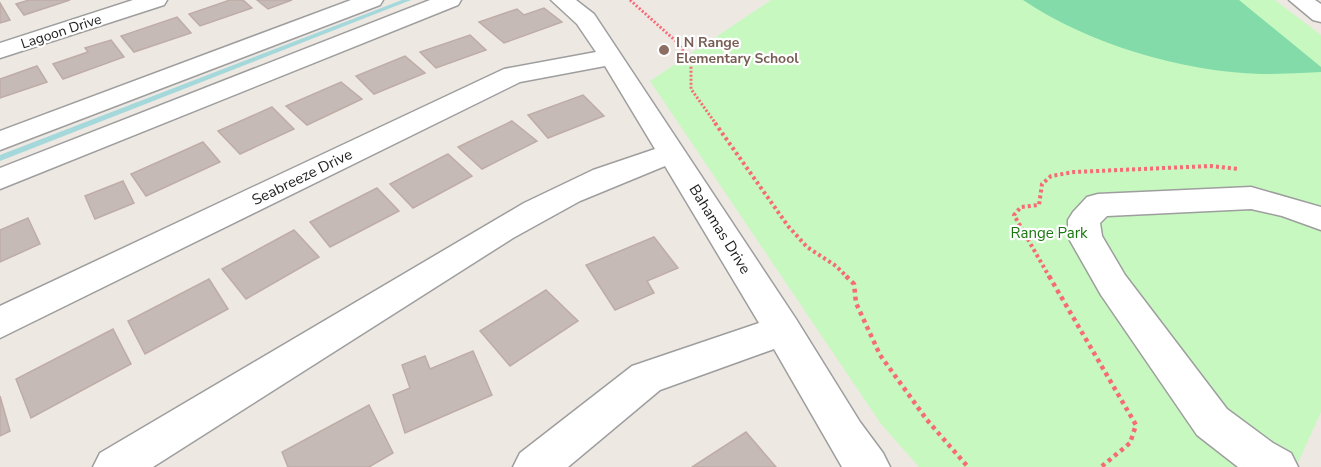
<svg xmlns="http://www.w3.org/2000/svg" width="1321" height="467" font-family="'Nunito Sans',sans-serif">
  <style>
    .park { fill: #c6f8c0 }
    .pitch { fill: #82dba9 }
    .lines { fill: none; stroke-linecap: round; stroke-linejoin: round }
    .stream { fill: #a4d8db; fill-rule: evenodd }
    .building { fill: #c5bab6; stroke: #bfaca6; stroke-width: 1.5 }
    .minor-casing { stroke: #9e9e9e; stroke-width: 3 }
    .path-far2 { stroke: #f66c76; stroke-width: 3; stroke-dasharray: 2 2; stroke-linecap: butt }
    .path-far1 { stroke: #f66c76; stroke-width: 4; stroke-dasharray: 3 3; stroke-linecap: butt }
    .path { stroke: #f66c76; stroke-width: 4.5; stroke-dasharray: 4 4; stroke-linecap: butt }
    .minor { fill: #fff; fill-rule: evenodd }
    .education-dot { fill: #8d6e63; stroke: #fff; stroke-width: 2 }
    .labels { text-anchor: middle; stroke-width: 4.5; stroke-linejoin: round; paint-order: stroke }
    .far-street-label { font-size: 14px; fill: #1d1d1d; stroke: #fff }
    .far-education-label { font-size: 14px; font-weight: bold; fill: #785e54; stroke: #fff; text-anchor: start }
    .street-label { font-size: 15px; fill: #1d1d1d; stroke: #fff }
    .park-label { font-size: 15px; fill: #18780e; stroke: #fff }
  </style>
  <rect width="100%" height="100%" fill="#eee8e3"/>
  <polygon class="park" points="771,0 1275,0 1321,35 1321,412 1296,467 919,467 881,424 650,81"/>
  <path class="pitch" d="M 1023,0 L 1239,0 L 1321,67 L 1321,72 C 1301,73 1281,74 1261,74 C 1183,72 1088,44 1023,0 Z"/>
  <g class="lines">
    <polygon class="stream" points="402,0 411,0 0,161 0,155"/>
  </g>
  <g class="building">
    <polygon points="29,0 70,0 24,15 16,4"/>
    <polygon points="230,0 243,0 252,8 200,26 189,14"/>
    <polygon points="257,0 292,0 268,9"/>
    <polygon points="0,3 10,20 0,23"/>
    <polygon points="544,8 562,22 504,43 479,22 517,9 524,15"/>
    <polygon points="177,17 191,33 134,52 121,36"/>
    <polygon points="470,35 486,50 436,68 420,52"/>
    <polygon points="111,40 124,57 63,79 53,64 88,52 85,48"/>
    <polygon points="405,56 425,73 374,94 356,76"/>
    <polygon points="37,66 47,82 0,98 0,79"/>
    <polygon points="341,82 362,99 307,125 286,106"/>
    <polygon points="583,95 604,116 548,138 528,115"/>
    <polygon points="272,107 294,129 240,154 218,131"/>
    <polygon points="512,121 537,141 482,169 458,147"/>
    <polygon points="203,142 220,162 146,196 131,174"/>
    <polygon points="448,154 472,176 413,208 390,184"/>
    <polygon points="123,181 134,203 95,219 85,196"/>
    <polygon points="377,188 399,211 330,247 310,222"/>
    <polygon points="28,218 40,244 0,262 0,230"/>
    <polygon points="294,230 319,257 246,299 222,269"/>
    <polygon points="654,237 678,268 647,281 654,293 615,310 586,265"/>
    <polygon points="209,279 228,309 145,354 128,321"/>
    <polygon points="546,290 578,321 510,366 480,331"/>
    <polygon points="113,329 131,364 31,418 16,379"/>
    <polygon points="473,351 492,395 405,433 393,395 410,388 402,365 425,356 430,369"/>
    <polygon points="0,396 10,431 0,436"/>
    <polygon points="369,405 393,453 369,467 288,467 282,452"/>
    <polygon points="746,432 776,467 692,467"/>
  </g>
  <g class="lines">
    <defs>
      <g id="minor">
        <polygon points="133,0 167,0 164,5 0,58 0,43"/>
        <polygon points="351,0 383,0 380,5 0,150 0,131"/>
        <polygon points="430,0 461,0 458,5 0,189 0,168"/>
        <polygon points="551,0 576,0 594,14 796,319 860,422 883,453 890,467 842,467 774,349 660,390 568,467 513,467 520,453 632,366 759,323 665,166 580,201 513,238 153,467 93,467 100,453 524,203 593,170 655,149 605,66 520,82 0,338 0,306 504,69 596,52 577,24"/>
        <polygon points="1289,0 1315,0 1321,4 1321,22 1313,20"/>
        <polygon points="1251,187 1321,207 1321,230 1282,216 1251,209 1107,216 1100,223 1102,236 1125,275 1227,409 1273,443 1291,453 1298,467 1238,467 1197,435 1101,295 1068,237 1068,220 1073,212 1087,197 1098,194"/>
      </g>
    </defs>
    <use href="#minor" class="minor-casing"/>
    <polyline class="path-far2" points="630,0 678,43 691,63 691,89 716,124"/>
    <g class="path-far1">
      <polyline points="715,123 788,226 807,247 836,266 848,278"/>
      <polyline points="1050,278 1014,215 1021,207 1039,205 1042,184 1051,176 1074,172 1210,166 1239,169"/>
    </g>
    <g class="path">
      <polyline points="846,276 854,284 856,303 880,355 927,420 968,467"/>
      <polyline points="1049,276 1136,425 1130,443 1101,467"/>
    </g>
    <use href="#minor" class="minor"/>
  </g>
  <circle class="education-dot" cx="664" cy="50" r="6"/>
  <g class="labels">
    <g class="far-street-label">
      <text transform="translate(61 31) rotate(-18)" y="5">Lagoon Drive</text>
    </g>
    <g class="far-education-label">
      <text x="676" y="47">I N Range<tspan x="676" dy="16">Elementary School</tspan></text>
    </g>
    <g class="street-label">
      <text transform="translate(302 177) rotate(-26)" y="5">Seabreeze Drive</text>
      <text transform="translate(720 229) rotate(58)" y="5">Bahamas Drive</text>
    </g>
    <g class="park-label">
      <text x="1049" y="238">Range Park</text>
    </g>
  </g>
</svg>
